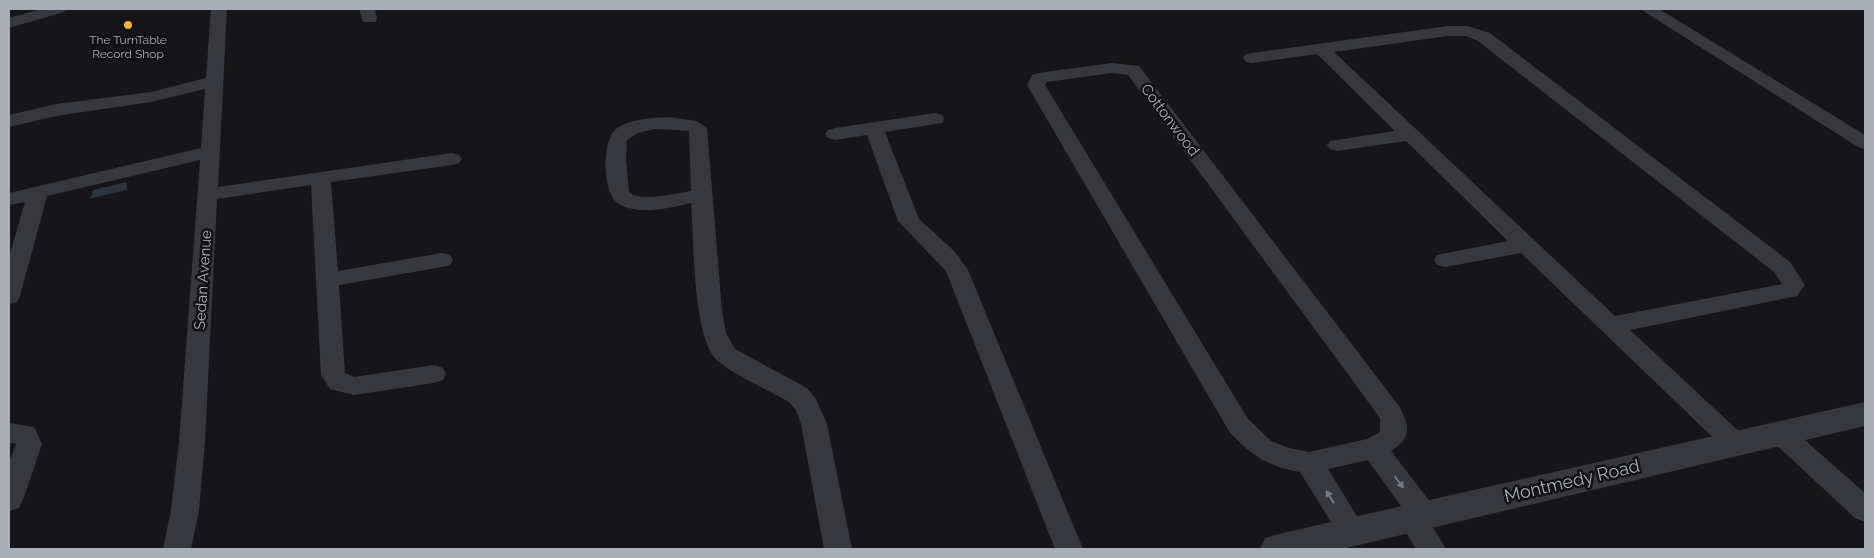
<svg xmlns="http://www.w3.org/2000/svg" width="1874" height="558" font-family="Raleway,sans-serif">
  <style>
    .water { fill: #2c353c }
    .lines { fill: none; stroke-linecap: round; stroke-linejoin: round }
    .minor { fill: #37383d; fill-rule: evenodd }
    .tertiary { fill: #37383d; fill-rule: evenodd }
    .oneway { fill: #757881 }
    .poi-dot { fill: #f2b134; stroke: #111113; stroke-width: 2 }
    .labels { text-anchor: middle; stroke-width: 5; stroke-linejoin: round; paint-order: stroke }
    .far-poi-label { font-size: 12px; fill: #a8adb8; stroke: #111113 }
    .street-label { font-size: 15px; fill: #a8adb8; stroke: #111113 }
    .near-street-label { font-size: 18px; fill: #a8adb8; stroke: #111113 }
  </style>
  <rect width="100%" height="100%" fill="#161618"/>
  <polygon class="water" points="127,182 127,190 88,199 91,197 93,190"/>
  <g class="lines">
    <g class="minor">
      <polygon points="41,9 66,9 64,12 9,28 9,18"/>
      <polygon points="211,9 227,9 218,187 452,153 459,155 462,159 459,163 452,165 331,182 338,271 442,253 450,255 453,260 450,265 442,267 339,285 345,373 354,377 434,365 443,368 446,374 443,380 434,383 354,395 330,389 321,375 311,185 217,199 205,442 199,510 191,549 163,549 171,510 179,442 200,160 47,196 20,296 17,302 9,304 9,257 25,202 9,205 9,193 201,148 205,89 151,102 56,116 9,127 9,115 56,104 151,92 206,78"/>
      <polygon points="359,9 375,9 377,19 375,22 363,22"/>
      <polygon points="1640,9 1659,9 1865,135 1865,149 1858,147"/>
      <path d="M 1448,26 L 1468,26 L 1490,33 L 1790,262 L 1805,285 L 1797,296 L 1630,330 L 1745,437 L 1749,444 L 1745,451 L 1736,454 L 1727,451 L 1521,253 L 1445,267 L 1437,265 L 1434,260 L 1437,255 L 1508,241 L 1406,141 L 1337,151 L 1330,149 L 1327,145 L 1330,141 L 1395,131 L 1317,54 L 1252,63 L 1246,62 L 1243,58 L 1246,54 L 1252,53 ZM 1448,36 L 1466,36 L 1478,41 L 1774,272 L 1782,284 L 1615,316 L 1334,52 Z"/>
      <path d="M 1112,63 L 1139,66 L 1399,406 C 1410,426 1412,438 1391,451 L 1434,507 L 1438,515 L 1431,524 L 1446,549 L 1416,549 L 1397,518 L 1403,509 L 1368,460 L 1328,469 L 1366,531 L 1362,540 L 1352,543 L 1342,540 L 1300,472 C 1266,465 1255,458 1230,433 L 1027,85 L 1032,75 L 1038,73 ZM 1112,73 L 1128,75 L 1380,418 L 1380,432 L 1367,439 L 1309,452 L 1289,448 L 1271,441 L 1248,419 L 1045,85 L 1047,82 Z"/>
      <polygon points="935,113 942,115 944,119 942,123 885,132 919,219 954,251 968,270 1083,549 1055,549 946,271 898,221 867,135 835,140 828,138 825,134 828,130 835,128"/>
      <path d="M 668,117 L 697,121 L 707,128 L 722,311 L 726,333 L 735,349 L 807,388 L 816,399 L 827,424 L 852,549 L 824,549 L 801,424 L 796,410 L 789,402 C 766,389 740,378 719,362 C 692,342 694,237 691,203 C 669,208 640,216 619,204 C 602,195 601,141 616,129 C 629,119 652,118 668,117 ZM 655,129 L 689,131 L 691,191 C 676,193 640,203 629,192 L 626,159 L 627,140 L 638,133 Z"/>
      <polygon points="9,423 34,427 42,444 23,500 19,508 9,511 9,463 16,444 9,443"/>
      <polygon points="1781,424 1790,427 1865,493 1865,522 1855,518 1772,441 1768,434 1772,427"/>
    </g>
    <polygon class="tertiary" points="1865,402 1865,426 1342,549 1260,549 1265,538 1278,534"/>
  </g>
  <defs><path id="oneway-solid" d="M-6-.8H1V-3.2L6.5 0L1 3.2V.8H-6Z" transform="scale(1.25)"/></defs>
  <g class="oneway">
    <use href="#oneway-solid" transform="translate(1399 482) rotate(53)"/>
    <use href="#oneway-solid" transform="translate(1330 497) rotate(-122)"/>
  </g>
  <circle class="poi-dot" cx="128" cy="25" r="5"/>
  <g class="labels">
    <g class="far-poi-label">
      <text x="128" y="44">The TurnTable<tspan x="128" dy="14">Record Shop</tspan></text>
    </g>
    <g class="street-label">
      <text transform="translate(1170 120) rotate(53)" y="5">Cottonwood</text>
      <text transform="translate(203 280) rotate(-86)" y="5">Sedan Avenue</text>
    </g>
    <g class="near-street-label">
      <text transform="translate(1572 481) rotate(-13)" y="6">Montmedy Road</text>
    </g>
  </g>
  <rect width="1874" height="558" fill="none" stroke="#a8adb8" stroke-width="20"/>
</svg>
